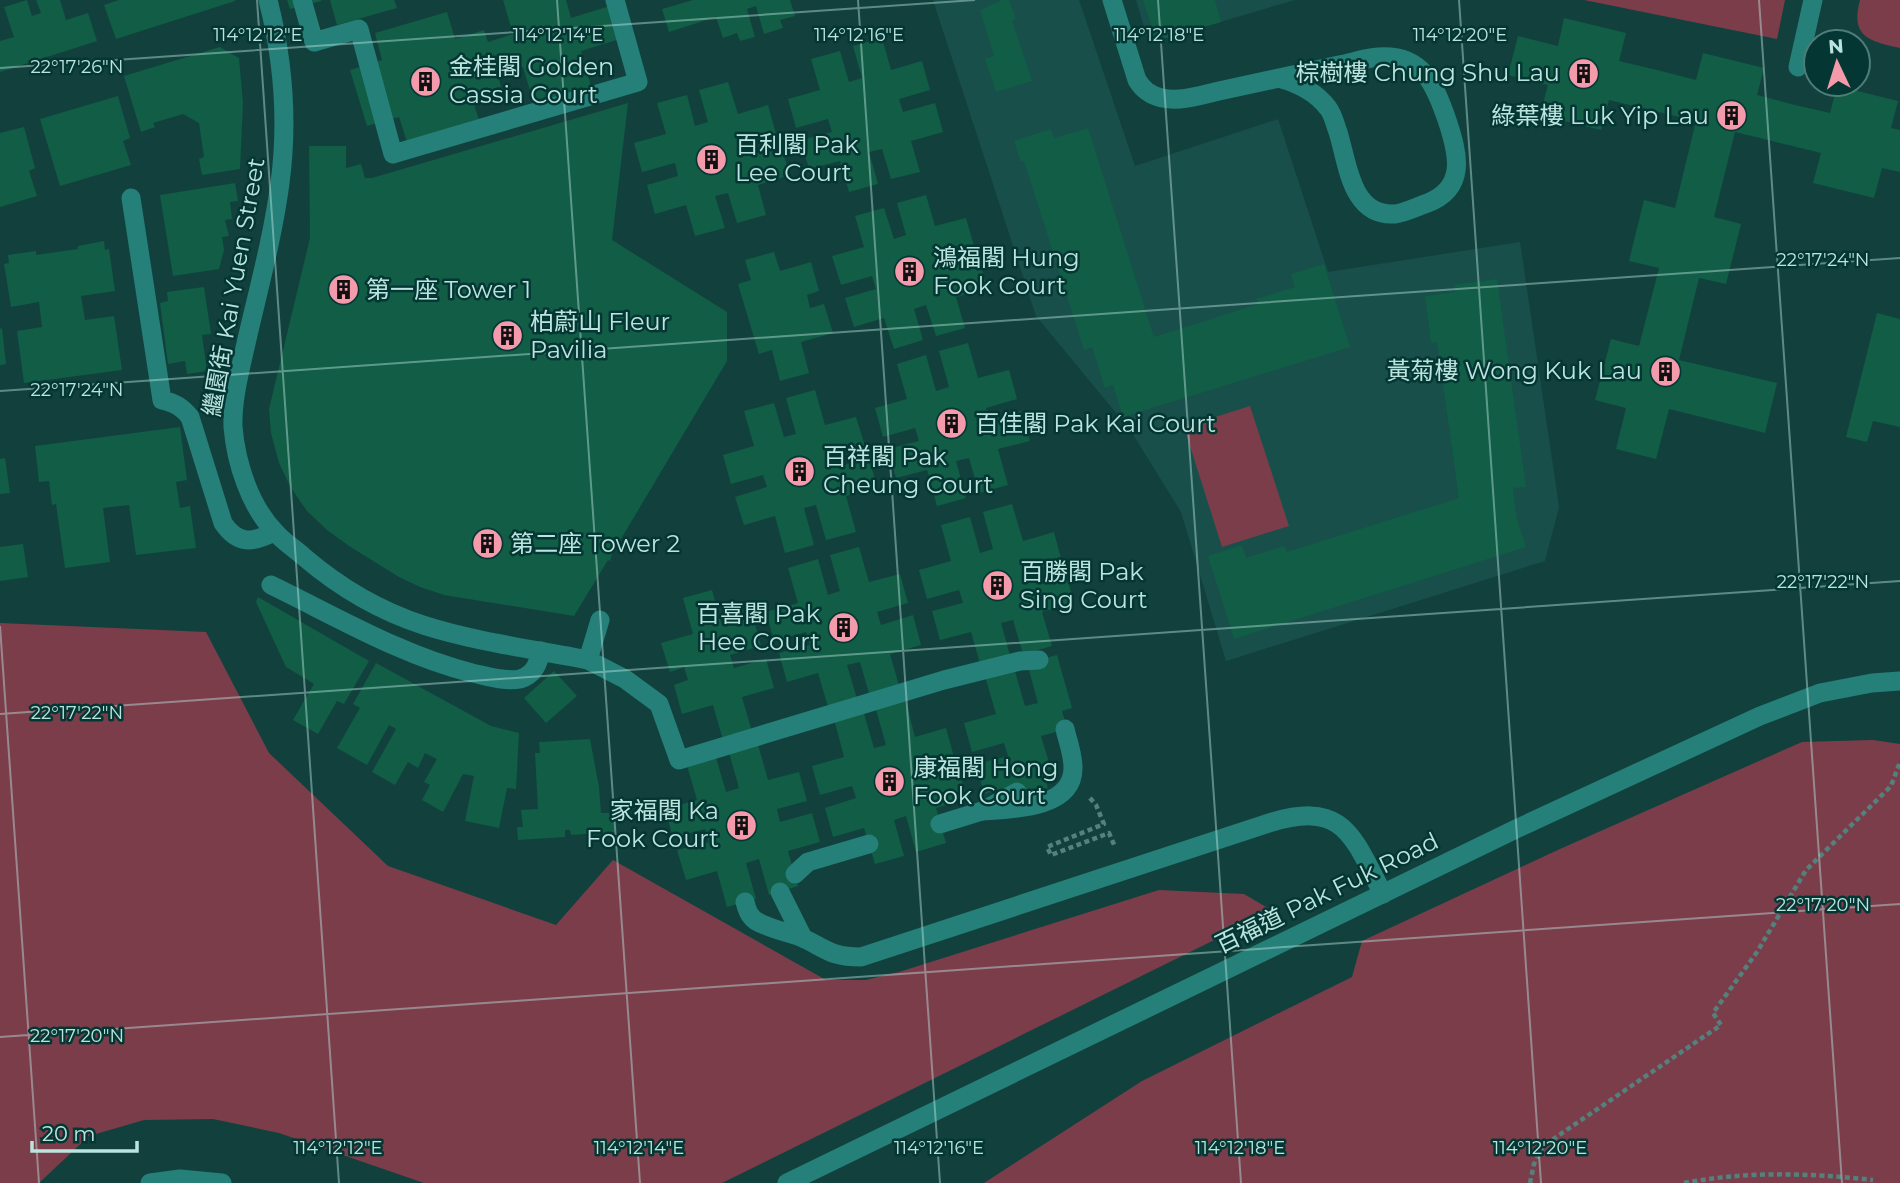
<svg xmlns="http://www.w3.org/2000/svg" width="1900" height="1183" font-family="Montserrat,'Noto Sans TC',sans-serif">
  <style>
    .built { fill: #184f4a }
    .green { fill: #7c3d4b }
    .building { fill: #115d46 }
    .lines { fill: none; stroke-linecap: round; stroke-linejoin: round }
    .path { stroke: #55817d; stroke-width: 4.5; stroke-dasharray: 5 3.5; stroke-linecap: butt }
    .service { stroke: #248078; stroke-width: 19 }
    .minor { stroke: #248078; stroke-width: 19 }
    .tertiary { stroke: #248078; stroke-width: 19 }
    .ticks { fill: none; stroke: #bce4df; stroke-width: 2; stroke-opacity: 0.45 }
    .labels { text-anchor: middle; stroke-width: 5; stroke-linejoin: round; paint-order: stroke }
    .poi-label { font-size: 24px; fill: #bce4df; stroke: #043733; text-anchor: start }
    .street-label { font-size: 24px; fill: #bce4df; stroke: #043733 }
    .ticks-label { font-size: 18px; text-anchor: middle; fill: #bce4df; stroke: #043733; stroke-width: 5; stroke-linejoin: round; paint-order: stroke }
  </style>
  <rect width="100%" height="100%" fill="#12413d"/>
  <g class="built">
    <polygon points="933,0 1079,0 1135,166 1278,119 1328,272 1520,242 1559,507 1545,561 1226,661 1181,512 1131,431 1036,316"/>
    <polygon points="1136,0 1295,0 1149,43"/>
  </g>
  <g class="green">
    <polygon points="1584,0 1785,0 1777,39"/>
    <path d="M 1860,0 L 1900,0 L 1900,48 C 1869,41 1850,37 1860,0 Z"/>
    <polygon points="1250,406 1289,526 1222,547 1184,427"/>
    <polygon points="0,623 206,632 269,753 388,866 556,925 613,860 826,980 866,980 899,972 1159,890 1244,894 1273,911 722,1183 424,1183 279,1133 213,1119 144,1120 89,1136 39,1183 0,1183"/>
    <polygon points="1873,740 1900,744 1900,1183 984,1183 1142,1081 1352,977 1362,941 1560,849 1802,742"/>
  </g>
  <g class="building">
    <polygon points="27,0 32,16 41,13 36,0 60,0 66,20 88,13 97,41 0,72 0,41 14,37 4,7"/>
    <polygon points="119,0 235,0 235,1 116,39 104,5"/>
    <polygon points="287,0 321,0 321,1 290,9"/>
    <polygon points="330,0 394,0 397,8 337,25"/>
    <polygon points="503,0 566,0 571,18 613,5 623,38 581,51 591,86 534,104 523,67 498,75 501,87 471,95 479,120 407,142 399,117 367,126 350,70 382,60 375,33 447,12 455,39 484,30 488,42 513,34"/>
    <polygon points="693,0 790,0 795,16 780,20 783,28 764,34 756,6 747,9 755,37 740,41 737,33 723,38 716,17 669,32 662,9"/>
    <polygon points="1002,0 1009,0 1016,19 1012,20 1032,81 996,92 985,59 994,56 980,10"/>
    <polygon points="1143,0 1215,0 1221,22 1156,41"/>
    <polygon points="1564,18 1626,33 1619,61 1657,70 1696,80 1703,53 1764,68 1757,95 1795,105 1830,113 1837,86 1898,101 1891,128 1900,130 1900,172 1882,168 1874,198 1813,183 1821,153 1735,132 1714,217 1741,224 1726,284 1699,278 1679,360 1777,383 1765,433 1669,409 1656,459 1616,449 1626,408 1595,400 1611,339 1639,346 1659,268 1629,261 1644,200 1675,208 1696,121 1609,100 1601,130 1540,115 1548,85 1508,75 1518,36 1558,46"/>
    <polygon points="882,38 891,70 922,61 930,90 899,99 903,112 935,103 943,132 911,141 920,172 891,179 882,149 869,152 878,184 849,192 840,161 809,169 801,140 832,132 828,119 796,128 788,99 820,90 811,59 840,51 849,82 862,78 853,46"/>
    <polygon points="220,47 239,58 243,103 240,169 202,175 199,159 204,157 199,123 183,114 153,123 155,127 141,132 124,76"/>
    <polygon points="728,82 738,114 768,105 776,134 746,143 749,156 781,146 790,175 758,185 766,215 737,223 728,193 715,196 725,228 695,236 686,205 655,214 647,185 678,176 675,163 642,172 634,143 666,134 657,103 687,95 695,126 708,122 699,90"/>
    <polygon points="118,96 130,138 123,141 131,165 60,186 40,119"/>
    <polygon points="628,103 612,240 727,312 727,361 612,554 610,561 608,560 574,616 444,595 420,587 399,577 349,546 327,530 307,511 291,488 279,463 271,433 269,409 310,238 309,146 346,146 346,168 361,164 365,178 372,178"/>
    <polygon points="24,127 35,168 29,171 37,196 0,207 0,133"/>
    <polygon points="1088,128 1154,337 1258,304 1256,299 1295,287 1291,274 1324,264 1350,347 1123,417 1113,385 1105,388 1092,347 1084,350 1024,161 1021,162 1014,141 1051,129 1054,138"/>
    <polygon points="235,183 238,201 230,202 232,219 225,220 229,236 222,237 224,250 219,269 173,276 160,195"/>
    <polygon points="926,195 935,226 966,218 974,246 943,255 948,268 979,259 987,288 956,297 965,328 936,336 926,305 914,309 923,340 894,349 884,318 854,327 845,298 876,289 872,276 841,285 832,256 864,247 855,216 884,208 894,239 906,235 897,203"/>
    <polygon points="104,241 105,250 109,249 115,291 81,296 85,320 114,316 122,370 24,383 17,331 42,327 39,302 11,307 4,264 9,263 8,255 36,251 36,255 78,249 78,246"/>
    <polygon points="774,252 780,271 811,262 819,291 807,295 810,308 824,304 833,333 801,342 809,373 780,381 772,350 759,354 738,284 751,280 745,260"/>
    <polygon points="1497,279 1526,487 1513,488 1517,520 1526,547 1234,639 1208,556 1242,545 1246,558 1284,546 1287,552 1459,498 1437,342 1431,343 1425,296 1455,292 1454,285"/>
    <polygon points="204,287 211,334 202,335 207,371 187,374 185,361 168,364 160,303 168,301 167,292"/>
    <polygon points="1877,313 1900,319 1900,427 1873,421 1867,442 1846,437"/>
    <polygon points="2,328 6,364 0,365 0,329"/>
    <polygon points="968,343 978,378 1009,370 1017,399 986,408 990,421 1021,411 1030,441 998,449 1008,485 979,493 969,458 956,461 966,498 937,506 927,470 896,478 888,449 919,441 915,428 883,437 875,408 907,399 897,364 926,355 936,391 949,387 939,351"/>
    <polygon points="815,390 825,425 856,417 865,446 834,455 838,467 869,458 877,487 846,496 856,532 826,540 816,505 804,508 814,545 785,553 775,516 744,525 735,497 767,487 763,475 731,484 723,455 754,446 744,411 774,403 784,437 796,434 786,398"/>
    <polygon points="180,427 187,480 176,482 180,508 190,506 196,548 136,555 129,505 103,508 110,562 65,568 56,504 52,505 49,481 39,482 35,446"/>
    <polygon points="5,458 10,493 0,494 0,459"/>
    <polygon points="1012,504 1023,541 1054,532 1062,562 1031,570 1034,583 1066,574 1074,603 1042,612 1052,646 1023,654 1013,620 1001,623 1011,659 981,667 971,632 940,640 932,611 963,603 959,590 927,599 919,570 951,561 941,525 970,517 980,553 993,549 983,512"/>
    <polygon points="23,544 28,577 0,581 0,547"/>
    <polygon points="859,547 869,582 900,574 908,603 877,612 881,625 913,615 921,645 890,654 900,689 870,697 860,662 847,665 858,702 829,710 818,673 787,682 779,653 810,645 806,632 774,641 766,612 798,603 788,568 818,559 828,595 840,591 830,555"/>
    <polygon points="712,590 722,626 753,617 761,646 730,655 734,668 766,659 774,688 742,697 752,732 723,740 713,705 682,714 674,685 688,680 684,667 670,672 661,643 693,634 683,598"/>
    <polygon points="258,597 369,661 344,704 337,701 318,734 293,720 314,684 286,667 256,602"/>
    <polygon points="1057,655 1072,708 1062,711 1067,729 1041,736 1051,769 1043,771 1048,788 1019,796 1016,785 984,794 976,764 1008,756 1004,743 972,752 964,723 996,714 985,676 1014,668 1025,706 1038,703 1027,663"/>
    <polygon points="376,663 491,726 519,733 516,789 507,788 499,828 465,821 474,776 463,774 443,812 422,800 430,785 424,782 437,759 425,753 418,768 408,762 395,785 372,772 396,729 389,725 367,765 337,748 360,708 353,704"/>
    <polygon points="554,671 577,696 546,723 524,698"/>
    <polygon points="905,698 915,737 946,728 954,757 923,766 927,779 959,770 967,799 936,808 946,843 916,852 906,816 894,820 904,856 875,864 864,828 833,837 825,808 856,798 852,786 820,795 812,766 844,757 834,719 863,710 874,748 886,745 875,706"/>
    <polygon points="590,739 599,787 601,813 614,813 615,832 571,835 570,830 565,830 565,837 518,840 517,827 523,827 521,810 538,809 535,753 540,753 539,742"/>
    <polygon points="757,741 768,780 799,772 807,801 777,809 780,822 812,813 820,842 788,851 798,886 780,892 769,895 759,859 746,863 756,899 727,907 717,871 686,880 677,850 709,842 705,829 673,838 665,809 697,800 686,762 715,754 726,792 739,788 728,749"/>
  </g>
  <g class="lines">
    <g class="path">
      <polyline points="1090,798 1096,805 1104,824 1047,847 1051,855 1109,833 1115,847"/>
      <polyline points="1530,1183 1534,1164 1543,1146 1721,1025 1713,1013 1757,952 1806,870 1891,786 1900,762"/>
      <path d="M 1684,1183 C 1747,1171 1809,1173 1873,1180"/>
    </g>
    <g class="service">
      <polyline points="302,0 314,42 359,29 393,154 638,82 615,0"/>
      <path d="M 1112,0 L 1137,80 C 1143,90 1150,95 1162,98 C 1181,102 1201,95 1219,91 C 1259,82 1299,74 1339,65 C 1355,62 1374,55 1391,57 C 1426,60 1437,91 1447,120 C 1458,153 1468,189 1425,204 C 1416,207 1405,213 1395,214 C 1351,217 1348,164 1338,132 C 1335,124 1333,114 1328,108 C 1316,92 1297,83 1279,78"/>
      <polyline points="1798,67 1813,0"/>
      <path d="M 131,198 L 162,400 C 175,403 182,407 190,417 L 223,523 C 238,545 252,543 274,532"/>
      <path d="M 271,585 C 337,617 401,655 472,673 C 487,676 505,682 520,679 C 534,675 538,664 541,651"/>
      <polyline points="600,620 588,660 625,679 659,704 679,760 944,680 1020,661 1039,660"/>
      <path d="M 982,811 C 1012,809 1073,809 1073,768 C 1073,754 1068,742 1065,729"/>
      <polyline points="940,824 982,811 1017,792"/>
      <polyline points="795,874 808,862 869,844"/>
      <polyline points="780,892 803,938"/>
      <path d="M 745,902 C 747,910 749,916 756,921 C 768,928 785,932 798,936 C 825,947 828,957 861,957 L 1269,823 C 1344,800 1352,835 1383,894"/>
    </g>
    <path class="minor" d="M 268,0 C 283,59 288,123 280,183 C 273,236 259,287 247,339 C 241,367 232,398 233,427 C 236,463 250,507 276,533 C 284,542 295,549 304,557 C 338,586 380,611 423,625 C 476,642 533,649 588,660"/>
    <g class="tertiary">
      <polyline points="150,1183 180,1179 222,1183"/>
      <polyline points="787,1183 1516,829 1760,716 1820,693 1872,683 1900,681"/>
    </g>
  </g>
  <path class="ticks" d="M 257,0 L 339,1183M 557,0 L 640,1183M 858,0 L 940,1183M 1158,0 L 1241,1183M 1459,0 L 1541,1183M 1759,0 L 1842,1183M 0,68 L 975,0M 0,391 L 1900,258M 0,626 L 39,1183M 0,714 L 1900,581M 0,1037 L 1900,904"/>
  <defs>
    <symbol id="building-disc" viewBox="-11 -11 22 22"><circle r="9.5" fill="#f39aab" stroke="#043733"/><path d="M-4-6H4V6H1V3H-1V6H-4ZM-2.5-4.3h1.7v1.8h-1.7ZM.8-4.3h1.7v1.8H.8ZM-2.5-1h1.7V.8h-1.7ZM.8-1h1.7V.8H.8Z" fill="#111"/></symbol>
  </defs>
  <g fill-rule="evenodd">
    <use href="#building-disc" x="1566" y="56" width="35" height="35"/>
    <use href="#building-disc" x="408" y="64" width="35" height="35"/>
    <use href="#building-disc" x="1714" y="98" width="35" height="35"/>
    <use href="#building-disc" x="694" y="142" width="35" height="35"/>
    <use href="#building-disc" x="892" y="254" width="35" height="35"/>
    <use href="#building-disc" x="326" y="272" width="35" height="35"/>
    <use href="#building-disc" x="490" y="318" width="35" height="35"/>
    <use href="#building-disc" x="1648" y="354" width="35" height="35"/>
    <use href="#building-disc" x="934" y="406" width="35" height="35"/>
    <use href="#building-disc" x="782" y="454" width="35" height="35"/>
    <use href="#building-disc" x="470" y="526" width="35" height="35"/>
    <use href="#building-disc" x="980" y="568" width="35" height="35"/>
    <use href="#building-disc" x="826" y="610" width="35" height="35"/>
    <use href="#building-disc" x="872" y="764" width="35" height="35"/>
    <use href="#building-disc" x="724" y="808" width="35" height="35"/>
  </g>
  <g class="labels">
    <g class="poi-label">
      <text x="449" y="75">金桂閣 Golden<tspan x="449" dy="28">Cassia Court</tspan></text>
      <text x="1560" y="81" text-anchor="end">棕樹樓 Chung Shu Lau</text>
      <text x="1709" y="124" text-anchor="end">綠葉樓 Luk Yip Lau</text>
      <text x="735" y="153">百利閣 Pak<tspan x="735" dy="28">Lee Court</tspan></text>
      <text x="933" y="266">鴻福閣 Hung<tspan x="933" dy="28">Fook Court</tspan></text>
      <text x="366" y="298">第一座 Tower 1</text>
      <text x="530" y="330">柏蔚山 Fleur<tspan x="530" dy="28">Pavilia</tspan></text>
      <text x="1642" y="379" text-anchor="end">黃菊樓 Wong Kuk Lau</text>
      <text x="975" y="432">百佳閣 Pak Kai Court</text>
      <text x="823" y="465">百祥閣 Pak<tspan x="823" dy="28">Cheung Court</tspan></text>
      <text x="510" y="552">第二座 Tower 2</text>
      <text x="1020" y="580">百勝閣 Pak<tspan x="1020" dy="28">Sing Court</tspan></text>
      <text x="820" y="622" text-anchor="end">百喜閣 Pak<tspan x="820" dy="28">Hee Court</tspan></text>
      <text x="913" y="776">康福閣 Hong<tspan x="913" dy="28">Fook Court</tspan></text>
      <text x="719" y="819" text-anchor="end">家福閣 Ka<tspan x="719" dy="28">Fook Court</tspan></text>
    </g>
    <g class="street-label">
      <text transform="translate(234 287) rotate(-80)" y="8">繼園街 Kai Yuen Street</text>
      <text transform="translate(1327 893) rotate(-26)" y="8">百福道 Pak Fuk Road</text>
    </g>
  </g>
  <g class="ticks-label">
    <text x="258" y="41">114°12'12"E</text>
    <text x="558" y="41">114°12'14"E</text>
    <text x="859" y="41">114°12'16"E</text>
    <text x="1159" y="41">114°12'18"E</text>
    <text x="1460" y="41">114°12'20"E</text>
    <text x="77" y="73">22°17'26"N</text>
    <text x="1823" y="266">22°17'24"N</text>
    <text x="77" y="396">22°17'24"N</text>
    <text x="1823" y="588">22°17'22"N</text>
    <text x="77" y="719">22°17'22"N</text>
    <text x="1823" y="911">22°17'20"N</text>
    <text x="77" y="1042">22°17'20"N</text>
    <text x="338" y="1154">114°12'12"E</text>
    <text x="639" y="1154">114°12'14"E</text>
    <text x="939" y="1154">114°12'16"E</text>
    <text x="1240" y="1154">114°12'18"E</text>
    <text x="1540" y="1154">114°12'20"E</text>
  </g>
  <g transform="translate(1837 63) rotate(356)"><circle r="33" fill="#043733" stroke="#4e7c78" stroke-width="2"/>
  <path d="M0-5L12 26L0 18L-12 26Z" fill="#f39aab"/>
  <text y="-10" font-size="19" font-weight="bold" text-anchor="middle" fill="#bce4df">N</text>
  </g>
  <path d="M32 1141v10h105v-10" fill="none" stroke="#bce4df" stroke-width="3.5"/>
  <text x="42" y="1141" font-size="21" fill="#bce4df" stroke="#043733" stroke-width="5" paint-order="stroke">20 m</text>
</svg>
